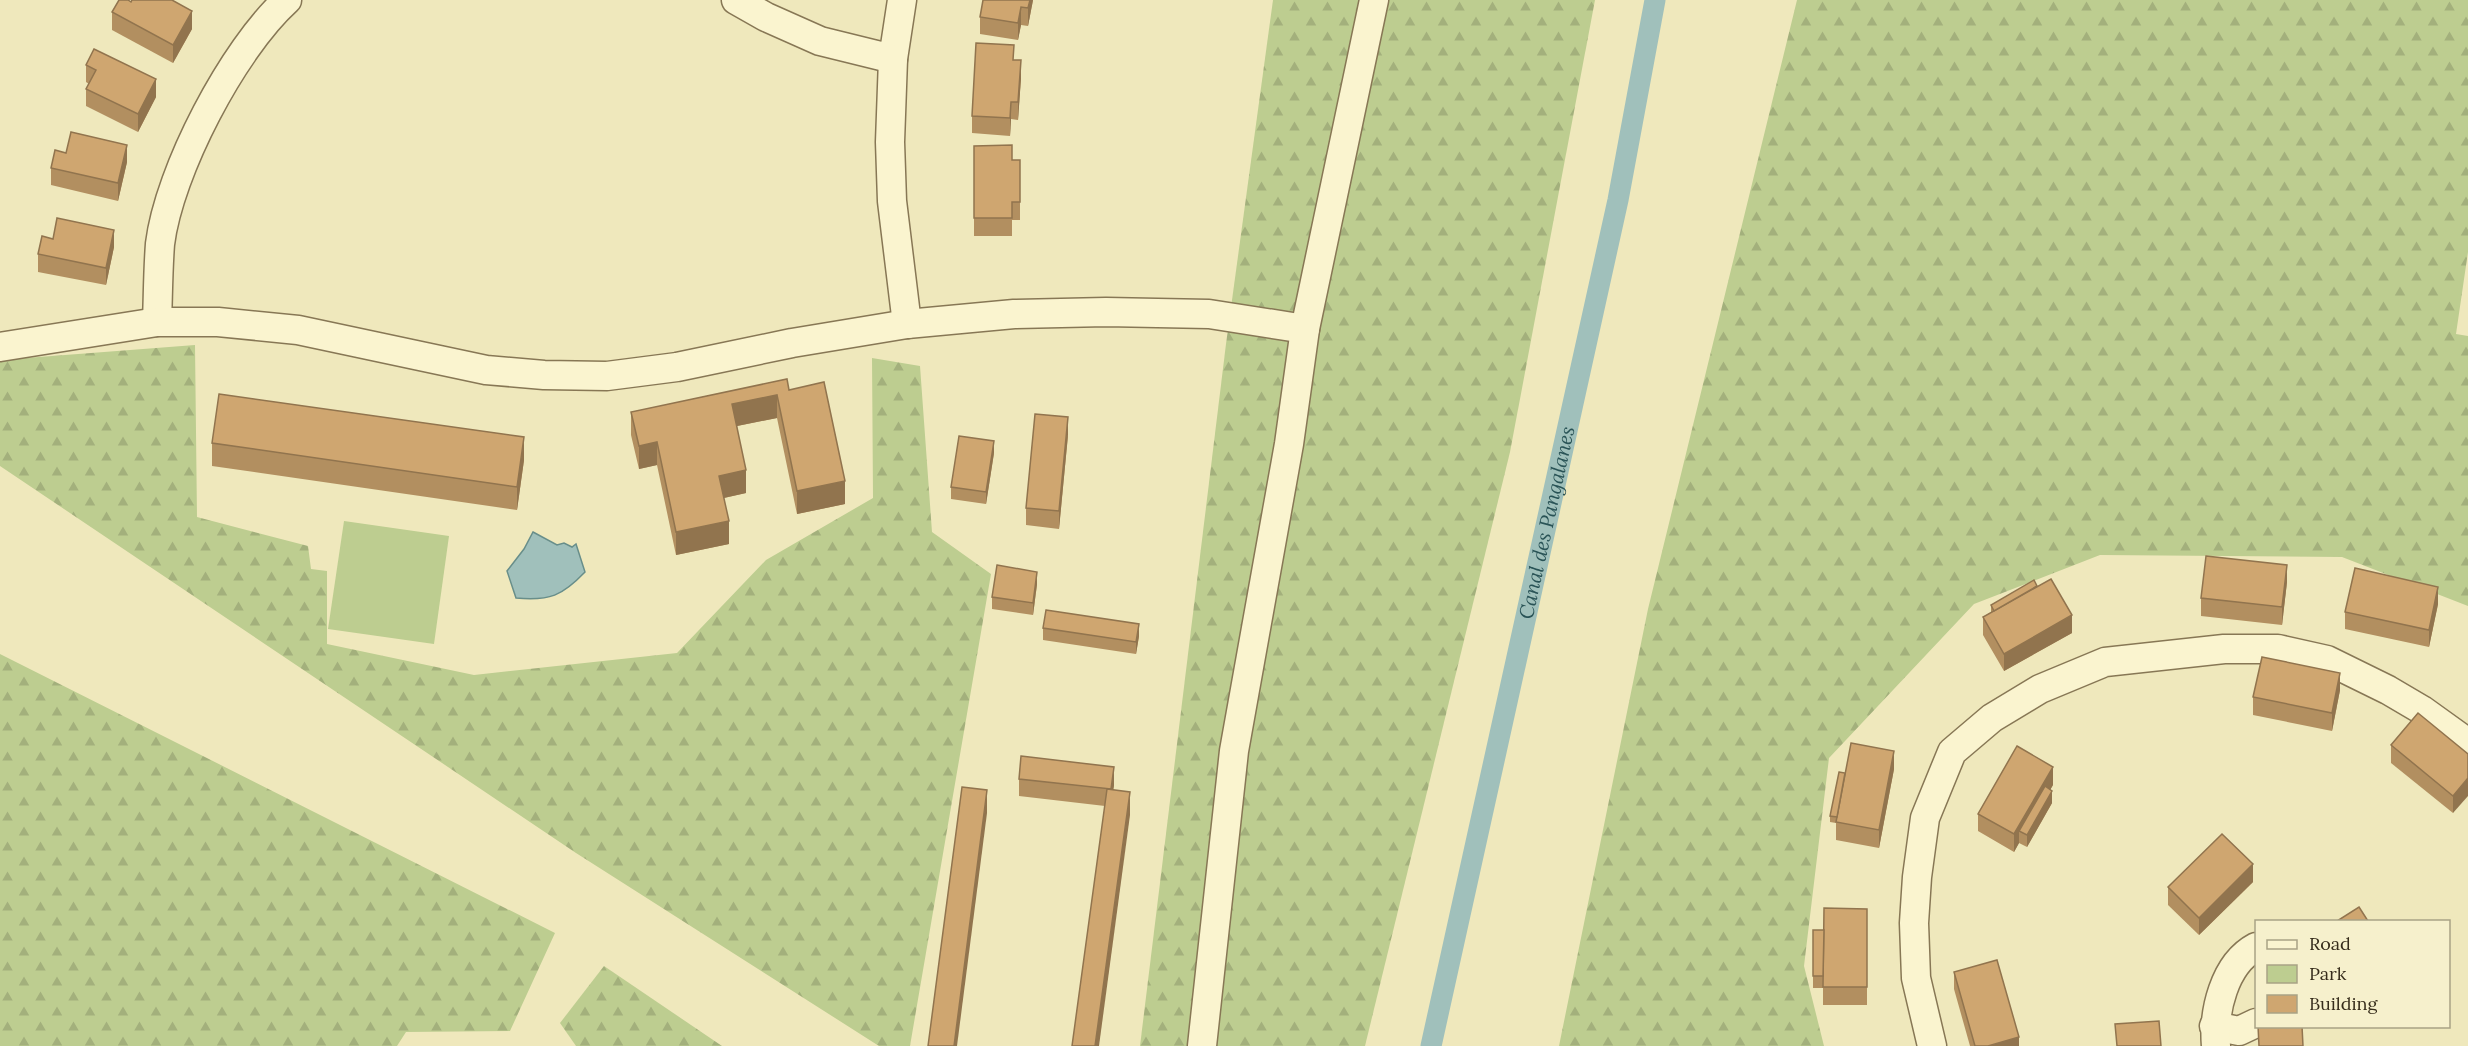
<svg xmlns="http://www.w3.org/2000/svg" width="2468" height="1046" font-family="Lora,serif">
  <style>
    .green { fill: #bdcd90 }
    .forest { fill: url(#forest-firs) }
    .water { fill: #a0c0bb; stroke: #688e8a; stroke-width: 1.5 }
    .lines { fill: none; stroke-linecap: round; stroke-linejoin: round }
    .canal { stroke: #a0c0bb; stroke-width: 21 }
    .minor-casing { stroke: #877755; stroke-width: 31 }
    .minor { stroke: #faf4cf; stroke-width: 28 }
    .wall { fill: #b28f60 }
    .shaded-wall { fill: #91744e }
    .building { fill: #cfa670; stroke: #91744e; stroke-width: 1.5 }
    .labels { text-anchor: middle; stroke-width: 4.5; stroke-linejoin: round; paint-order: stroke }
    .water-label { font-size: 20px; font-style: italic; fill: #295356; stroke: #f6f0cc }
  </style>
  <defs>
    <pattern id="forest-firs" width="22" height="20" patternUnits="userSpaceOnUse" patternTransform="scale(1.5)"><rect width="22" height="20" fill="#bdcd90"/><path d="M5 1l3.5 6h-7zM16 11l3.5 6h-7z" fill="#a3b07c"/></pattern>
  </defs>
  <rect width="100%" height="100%" fill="#efe8bc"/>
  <polygon class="green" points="344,521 449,536 434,644 328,629"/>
  <g class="forest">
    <polygon points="1273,0 1595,0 1510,452 1365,1046 1140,1046 1226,344"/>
    <polygon points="1797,0 2468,0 2468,252 2456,334 2468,336 2468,606 2342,557 2100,555 1974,604 1829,758 1804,966 1824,1046 1559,1046 1648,609"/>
    <polygon points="195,345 197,517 308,546 311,569 327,571 327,644 474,675 677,653 766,560 873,498 872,358 920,366 932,532 991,574 910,1046 879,1046 576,853 0,466 0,360"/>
    <polygon points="0,654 555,933 510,1031 406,1032 397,1046 0,1046"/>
    <polygon points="604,966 722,1046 576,1046 560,1023"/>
  </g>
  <path class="water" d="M 533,532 L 557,545 L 564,543 L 572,547 L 576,544 L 585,572 C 562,596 550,601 516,598 L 507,571 L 524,549 Z"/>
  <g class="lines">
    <path class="canal" id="s1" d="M 1431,1046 L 1618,200 L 1655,0"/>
    <defs>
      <g id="minor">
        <polyline points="736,0 766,17 820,41 893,59 902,0"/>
        <polyline points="893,59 890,142 892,201 907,324"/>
        <path d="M 157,322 C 158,296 158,270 160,244 C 169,171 233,49 287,0"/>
        <polyline points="1305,329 1374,0"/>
        <polyline points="0,347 157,322 218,322 298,330 486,370 544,375 607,376 677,367 792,343 907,324 1014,314 1106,312 1209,314 1305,329 1289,444 1234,751 1202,1046"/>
        <polyline points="2214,1026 2239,1031 2256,1023"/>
        <polyline points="1932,1046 1916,978 1914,923 1917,877 1925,818 1952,752 1992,718 2040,689 2105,662 2224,649 2278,649 2327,660 2388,690 2422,710 2468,743"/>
        <path d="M 2216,1046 C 2213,1012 2224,964 2256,947"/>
      </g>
    </defs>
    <use href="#minor" class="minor-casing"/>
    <use href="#minor" class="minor"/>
  </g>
  <g class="wall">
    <polygon points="1033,0 1028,26 1021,25 1018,40 980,34 980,17"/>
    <polygon points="131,2 192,29 173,63 112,30 112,12"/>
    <polygon points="1014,60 1021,78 1018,120 1011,119 1010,136 972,133 972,116"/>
    <polygon points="86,65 156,97 138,132 86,106 86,89 89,84 86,82"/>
    <polygon points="974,146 1012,160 1020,160 1020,220 1012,220 1012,236 974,236"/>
    <polygon points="66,153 127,162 118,201 51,185 51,168"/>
    <polygon points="53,239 114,247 106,285 38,272 38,254"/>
    <polygon points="789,390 845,504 797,514 777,418 737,426 746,493 724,498 729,544 676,555 657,465 639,469 631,435 631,412"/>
    <polygon points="1068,435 1059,529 1026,525 1026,508"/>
    <polygon points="212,443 524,460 517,510 212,466"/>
    <polygon points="994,453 986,504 951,499 951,487"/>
    <polygon points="2287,582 2282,625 2201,616 2201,598"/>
    <polygon points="1037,584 1033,615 992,609 992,597"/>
    <polygon points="2037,586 2072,633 2004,671 1983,635 1983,617 1991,612 1991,605"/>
    <polygon points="2438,604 2429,647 2345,629 2345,612"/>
    <polygon points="1043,628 1139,636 1136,654 1043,640"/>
    <polygon points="2340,690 2332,731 2253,715 2253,697"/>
    <polygon points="2391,745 2468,754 2453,813 2391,763"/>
    <polygon points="1894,769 1879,848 1836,840 1836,823 1830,822 1830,816 1845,773"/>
    <polygon points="1019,779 1114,785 1113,790 1130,815 1105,806 1019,796"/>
    <polygon points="2053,785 2050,790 2052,803 2027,847 2019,843 2014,852 1978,831 1978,814"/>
    <polygon points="2253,882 2199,935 2168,905 2168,887"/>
    <polygon points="1867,909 1867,1005 1823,1005 1823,988 1813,988 1813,930 1824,930"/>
    <polygon points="1954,972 2019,1046 1970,1046 1954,989"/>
  </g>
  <g class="shaded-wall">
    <polygon points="1030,0 1033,0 1028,26 1028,8"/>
    <polygon points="1021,7 1021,25 1018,40 1018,23"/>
    <polygon points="192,11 192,29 173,63 173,45"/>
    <polygon points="1021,60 1021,78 1018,120 1018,102"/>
    <polygon points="156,79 156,97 138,132 138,114"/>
    <polygon points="1011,102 1011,119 1010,136 1010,118"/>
    <polygon points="127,145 127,162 118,201 118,183"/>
    <polygon points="114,230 114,247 106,285 106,268"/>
    <polygon points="777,395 777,418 732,427 732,404"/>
    <polygon points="1068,417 1068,435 1059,529 1059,511"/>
    <polygon points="524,437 524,460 517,510 517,487"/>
    <polygon points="994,441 994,453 986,504 986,492"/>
    <polygon points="657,442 657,465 639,469 639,446"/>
    <polygon points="746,470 746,493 719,499 719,476"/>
    <polygon points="845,481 845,504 797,514 797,491"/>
    <polygon points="729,521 729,544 676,555 676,532"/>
    <polygon points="2287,565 2287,582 2282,625 2282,607"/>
    <polygon points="1037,572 1037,584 1033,615 1033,603"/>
    <polygon points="2438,587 2438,604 2429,647 2429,630"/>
    <polygon points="2072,615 2072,633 2004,671 2004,654"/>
    <polygon points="1139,624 1139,636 1136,654 1136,642"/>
    <polygon points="2340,673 2340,690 2332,731 2332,713"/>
    <polygon points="1894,751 1894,769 1879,848 1879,830"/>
    <polygon points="1114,767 1114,785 1111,807 1111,789"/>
    <polygon points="2053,767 2053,785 2024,834 2019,831 2019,843 2014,852 2014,834"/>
    <polygon points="2468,778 2468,796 2453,813 2453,796"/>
    <polygon points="987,790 987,813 957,1046 954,1046"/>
    <polygon points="2052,791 2052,803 2027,847 2027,835"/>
    <polygon points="1130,792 1130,815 1099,1046 1095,1046"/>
    <polygon points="2253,864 2253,882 2199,935 2199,918"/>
    <polygon points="2019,1037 2019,1046 1988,1046"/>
  </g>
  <g class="building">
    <polygon points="119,0 128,0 131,2 132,0 172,0 192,11 173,45 112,12"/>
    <polygon points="983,0 1030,0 1028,8 1021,7 1018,23 980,17"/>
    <polygon points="976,43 1014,45 1013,60 1021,60 1018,102 1011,102 1010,118 972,116"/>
    <polygon points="94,49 156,79 138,114 86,89 96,70 86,65"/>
    <polygon points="71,132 127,145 118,183 51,168 55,150 66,153"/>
    <polygon points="1012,145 1012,160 1020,160 1020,202 1012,202 1012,218 974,218 974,146"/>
    <polygon points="57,218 114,230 106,268 38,254 42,236 53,239"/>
    <polygon points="787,379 789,390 824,382 845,481 797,491 777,395 732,404 746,470 719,476 729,521 676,532 657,442 639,446 631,412"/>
    <polygon points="219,394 524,437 517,487 212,443"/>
    <polygon points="1035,414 1068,417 1059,511 1026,508"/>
    <polygon points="959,436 994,441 986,492 951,487"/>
    <polygon points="2206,556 2287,565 2282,607 2201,598"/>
    <polygon points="997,565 1037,572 1033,603 992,597"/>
    <polygon points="2355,568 2438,587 2429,630 2345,612"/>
    <polygon points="2051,579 2072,615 2004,654 1983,617"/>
    <polygon points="2034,580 2037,586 1994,611 1991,605"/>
    <polygon points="1046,610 1139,624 1136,642 1043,628"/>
    <polygon points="2262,657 2340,673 2332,713 2253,697"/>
    <polygon points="2418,713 2468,754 2468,778 2453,796 2391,745"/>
    <polygon points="1851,743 1894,751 1879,830 1836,822"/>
    <polygon points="2017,746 2053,767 2014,834 1978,814"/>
    <polygon points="1021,756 1114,767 1111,789 1019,779"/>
    <polygon points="1839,772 1845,773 1837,817 1830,816"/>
    <polygon points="2045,786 2052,791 2027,835 2019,831"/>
    <polygon points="962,787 987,790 954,1046 928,1046"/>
    <polygon points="1107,789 1130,792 1095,1046 1072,1046"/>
    <polygon points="2222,834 2253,864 2199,918 2168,887"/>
    <polygon points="2359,907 2368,921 2337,921"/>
    <polygon points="1824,908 1867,909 1867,987 1823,987"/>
    <polygon points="1813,930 1824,930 1823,976 1813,976"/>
    <polygon points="1997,960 2019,1037 1988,1046 1975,1046 1954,972"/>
    <polygon points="2159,1021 2161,1046 2117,1046 2115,1024"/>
    <polygon points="2258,1026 2302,1026 2303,1046 2259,1046"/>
  </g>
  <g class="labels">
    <g class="water-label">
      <text dy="7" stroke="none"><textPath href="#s1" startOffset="536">Canal des Pangalanes</textPath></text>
    </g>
  </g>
  <rect x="2255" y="920" width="195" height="108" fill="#f6f0cc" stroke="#a9a285" stroke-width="1.5"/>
  <rect x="2267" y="940" width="30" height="9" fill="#faf4cf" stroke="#a9a285" stroke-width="1.5"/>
  <text x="2309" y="950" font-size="18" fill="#362c1b">Road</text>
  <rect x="2267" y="965" width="30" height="18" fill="#bdcd90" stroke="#a9a285" stroke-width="1.5"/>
  <text x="2309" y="980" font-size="18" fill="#362c1b">Park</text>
  <rect x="2267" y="995" width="30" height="18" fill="#cfa670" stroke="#a9a285" stroke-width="1.5"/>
  <text x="2309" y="1010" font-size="18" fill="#362c1b">Building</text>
</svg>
